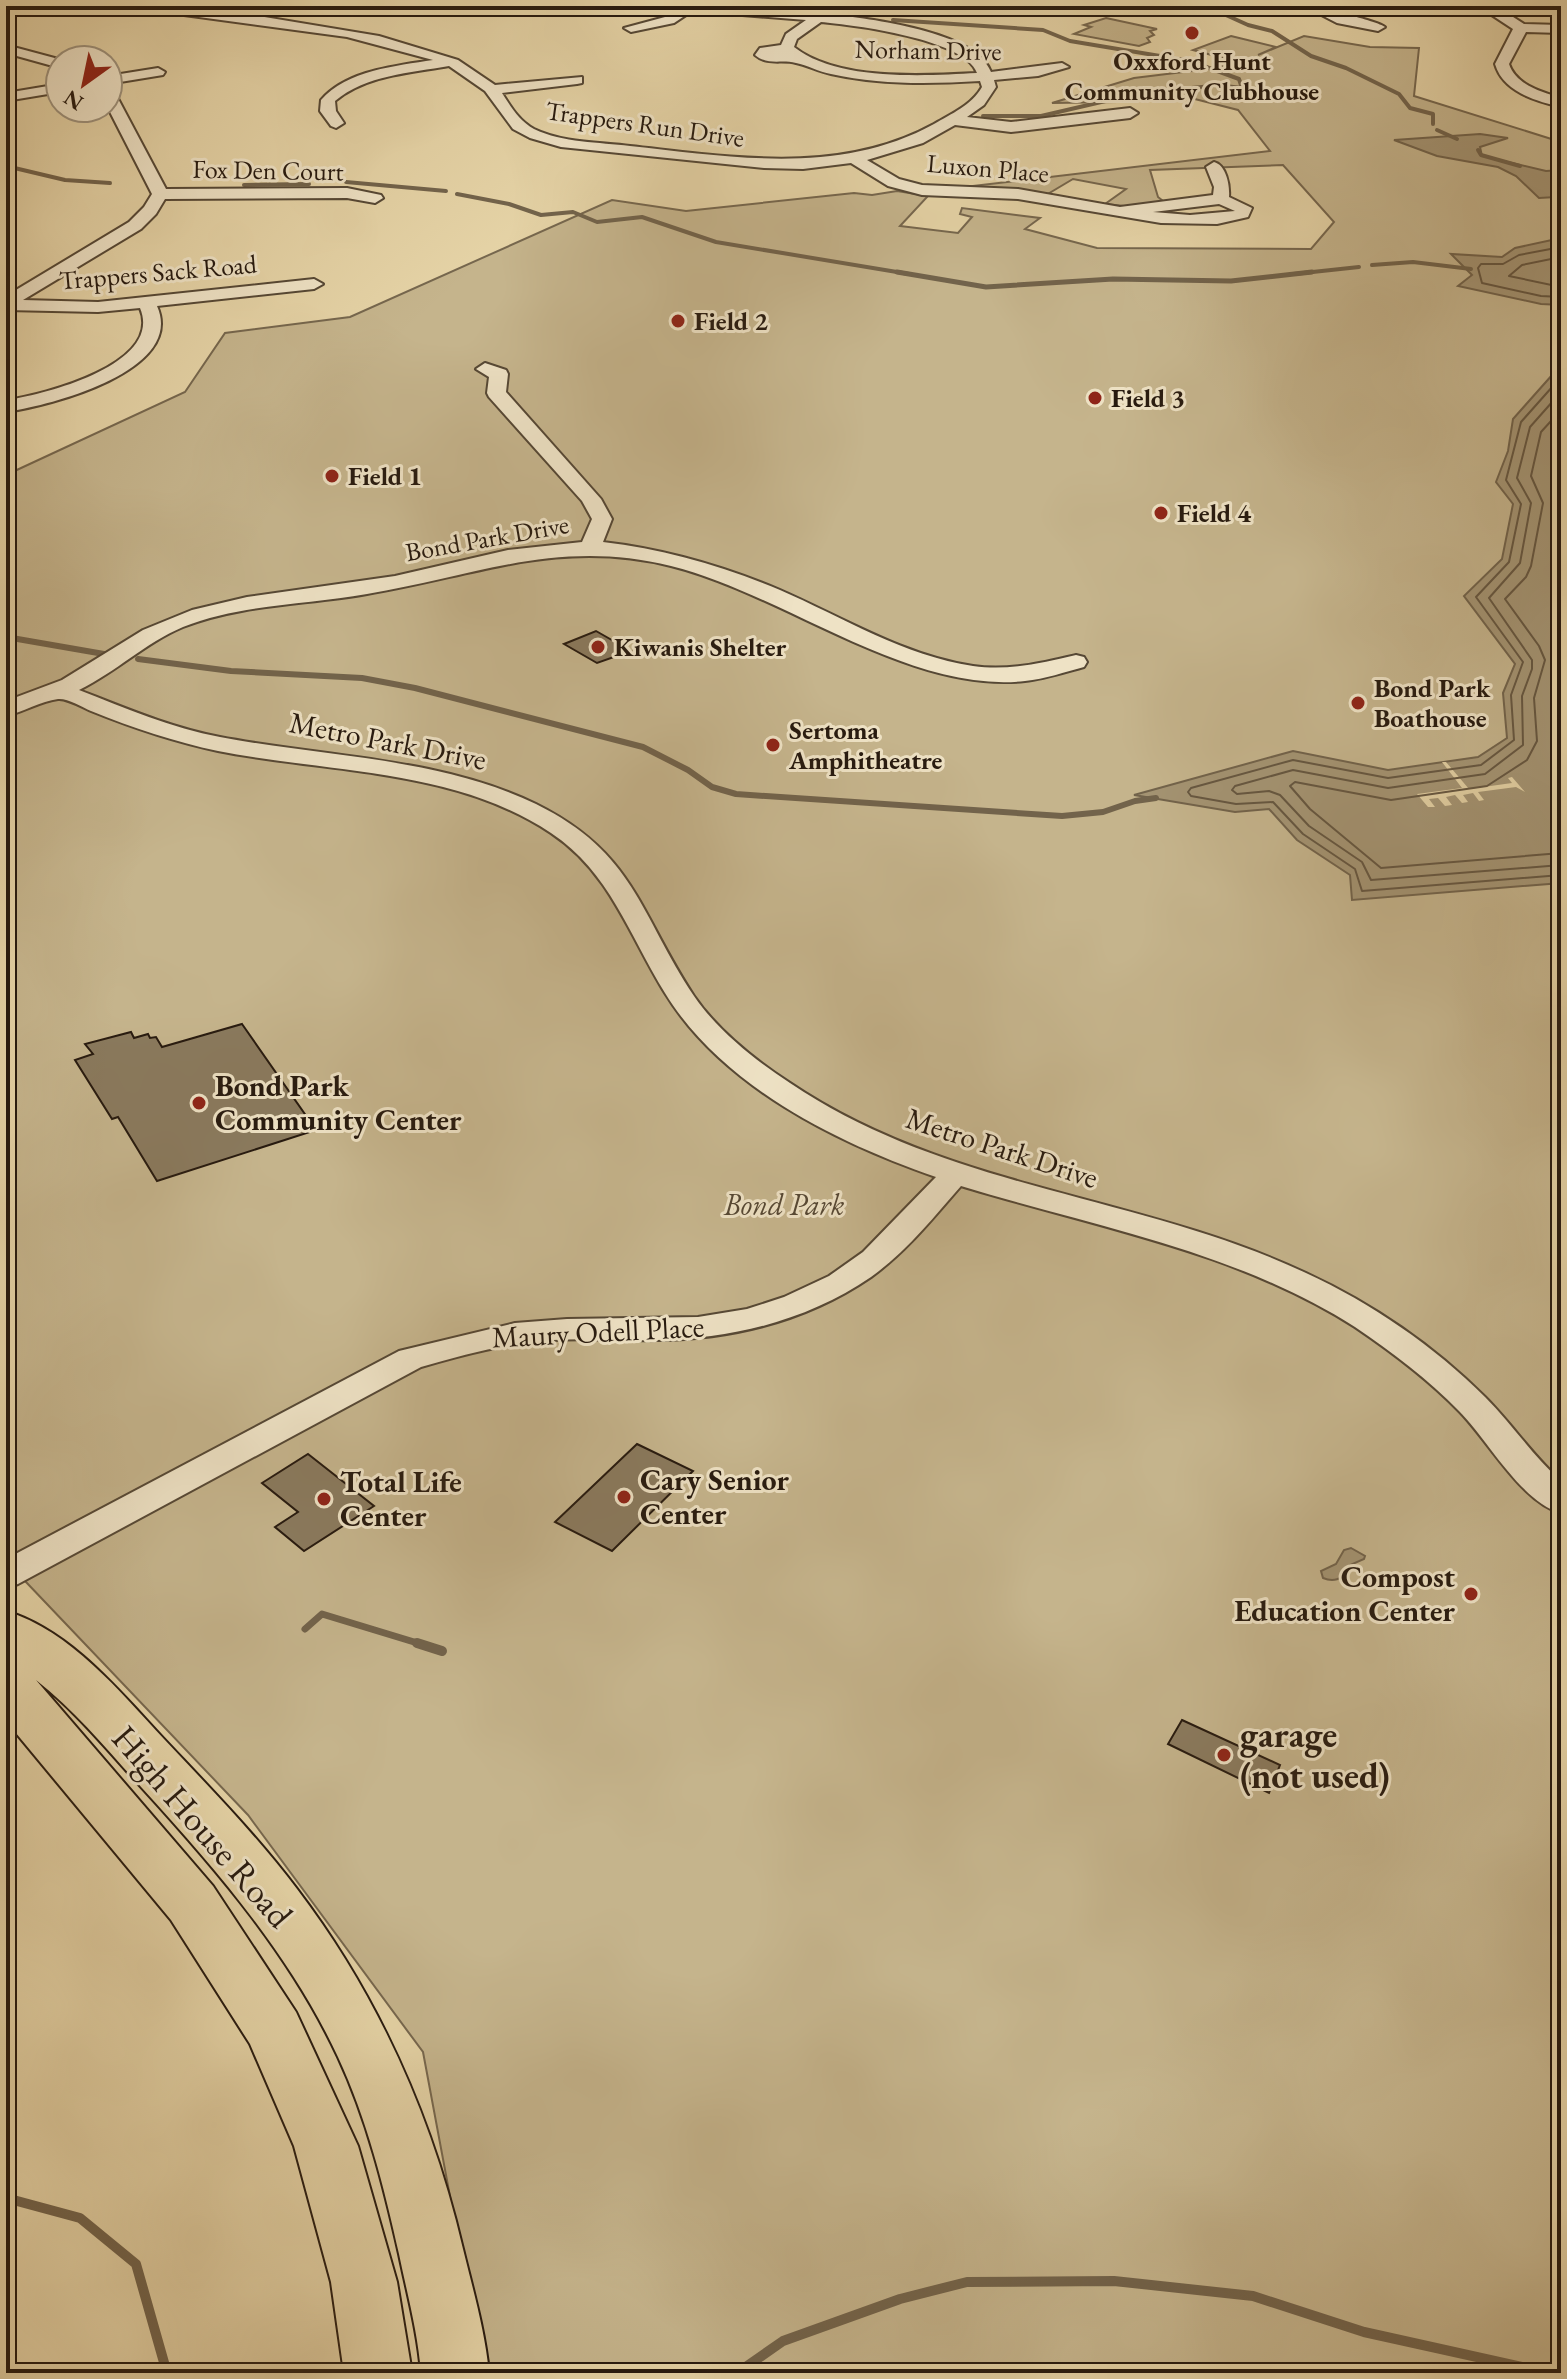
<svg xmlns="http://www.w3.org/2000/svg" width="1567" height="2379" font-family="'EB Garamond',serif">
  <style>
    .green { fill: #c5b48c; stroke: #76674e; stroke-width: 2 }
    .water { fill: #a49473; stroke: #72634b; stroke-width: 2 }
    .pier { fill: #e5d3a6 }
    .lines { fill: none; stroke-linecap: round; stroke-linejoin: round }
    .shore { stroke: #665741; stroke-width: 2 }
    .stream-far4 { stroke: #72634b; stroke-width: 4 }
    .stream-far3 { stroke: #72634b; stroke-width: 5 }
    .stream-far2 { stroke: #72634b; stroke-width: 6 }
    .stream-far1 { stroke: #72634b; stroke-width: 7 }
    .stream { stroke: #72634b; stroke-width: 10 }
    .building { fill: #8a7a5e; stroke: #271a0f; stroke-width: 2 }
    .minor-casing { stroke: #564835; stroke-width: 4 }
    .primary-casing { stroke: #271a0f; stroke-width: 4 }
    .minor { fill: #eee2c5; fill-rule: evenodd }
    .primary { fill: #e5d3a6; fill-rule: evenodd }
    .poi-dot { fill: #8f2418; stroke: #eee2c5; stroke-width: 3 }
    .labels { text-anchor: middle; stroke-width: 6; stroke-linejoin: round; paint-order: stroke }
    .far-street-label { font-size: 26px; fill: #271a0f; stroke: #eee2c5 }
    .far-poi-label { font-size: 26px; font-weight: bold; fill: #271a0f; stroke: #eee2c5; text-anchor: start }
    .street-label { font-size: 30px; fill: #271a0f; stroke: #eee2c5 }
    .poi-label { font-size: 30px; font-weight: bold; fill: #271a0f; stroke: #eee2c5; text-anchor: start }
    .park-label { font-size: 30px; font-style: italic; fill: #564834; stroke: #eee2c5 }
    .near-poi-label { font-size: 36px; font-weight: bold; fill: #271a0f; stroke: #eee2c5; text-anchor: start }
    .near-street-label { font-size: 36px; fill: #271a0f; stroke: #eee2c5 }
  </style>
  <rect width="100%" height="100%" fill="#e5d3a6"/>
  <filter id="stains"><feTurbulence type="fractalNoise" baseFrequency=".0025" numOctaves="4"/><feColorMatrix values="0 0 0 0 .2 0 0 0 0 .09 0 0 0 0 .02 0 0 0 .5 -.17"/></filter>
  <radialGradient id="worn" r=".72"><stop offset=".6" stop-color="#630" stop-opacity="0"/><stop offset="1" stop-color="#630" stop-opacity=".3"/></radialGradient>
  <g class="green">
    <polygon points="1106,18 1157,29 1150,31 1154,35 1147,38 1150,42 1139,46 1074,34 1091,27 1084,25"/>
    <polygon points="1231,36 1276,47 1258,55 1304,36 1370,47 1419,48 1414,96 1561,142 1561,2373 483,2373 423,2052 248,1815 6,1561 6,475 185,392 225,333 350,317 612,200 686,211 854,193 872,195 897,191 928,196 900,226 958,233 972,217 960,214 962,208 1040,218 1025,229 1097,248 1311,249 1334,222 1283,165 1150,170 1158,197 1163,201 1133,207 1105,204 1126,189 1073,179 1046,195 947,189 1270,151 1238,110 1183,96 1147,93 1118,102 1052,103 1134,78 1216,68 1238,62 1193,50"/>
  </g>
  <g class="water">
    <polygon points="1480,134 1508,138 1480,147 1482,156 1546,171 1561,170 1561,207 1556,197 1539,198 1516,176 1498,167 1437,156 1394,140"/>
    <polygon points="1561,238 1561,305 1541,304 1458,286 1472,275 1451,254 1502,257 1515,248"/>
    <polygon points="1561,365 1561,883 1352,900 1350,875 1297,840 1269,809 1235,812 1134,795 1293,751 1388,770 1478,757 1507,738 1503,693 1515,664 1464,596 1502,559 1513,504 1496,482 1508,451 1513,419"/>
    <path d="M 1351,1548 L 1365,1556 L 1364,1559 L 1350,1565 L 1351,1571 C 1341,1578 1335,1583 1323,1578 L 1321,1571 L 1336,1564 L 1344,1550 Z"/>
  </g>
  <polygon class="pier" points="1442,762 1446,762 1469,789 1512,783 1508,778 1512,777 1525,792 1516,787 1478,792 1484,800 1479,801 1473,793 1463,795 1468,802 1462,803 1455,795 1446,797 1452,805 1445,806 1438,798 1429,799 1435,807 1428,807 1417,794 1462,788"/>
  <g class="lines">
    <g class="shore">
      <polyline points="1561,247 1519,255 1503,264 1481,264 1478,268 1482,283 1541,296 1561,297"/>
      <polyline points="1561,257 1522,265 1509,276 1561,287"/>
      <polyline points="1561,377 1521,422 1506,480 1521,504 1509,562 1476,597 1523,662 1511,695 1514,740 1481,765 1388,778 1293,760 1191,788 1188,792 1191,796 1236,804 1273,802 1303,834 1355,869 1362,891 1561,875"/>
      <polyline points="1561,392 1530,427 1517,478 1531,503 1520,563 1489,598 1532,660 1532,669 1522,696 1523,745 1485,774 1388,788 1293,770 1235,786 1232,790 1237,794 1269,791 1280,795 1309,826 1362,862 1371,880 1561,865"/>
      <polyline points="1561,410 1541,432 1531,476 1543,503 1531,566 1526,577 1505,599 1539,646 1545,660 1534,698 1537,741 1527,760 1487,786 1391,800 1295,782 1290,786 1310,809 1381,868 1561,853"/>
    </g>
    <g class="stream-far4">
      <polyline points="1206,6 1248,25 1272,31 1311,56 1346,68 1399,94 1410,108 1433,114 1433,124"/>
      <polyline points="893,20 1043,30 1070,41 1190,61 1239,79 1242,88 1304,99"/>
      <polyline points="1225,86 1242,88"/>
      <polyline points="983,116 1041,116 1140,93 1212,86"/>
      <polyline points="1437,130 1457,139"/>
      <polyline points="1478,150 1481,155 1520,166"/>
      <polyline points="6,166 65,180 110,183"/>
      <polyline points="346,182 446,191"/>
      <polyline points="244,185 309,184"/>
      <polyline points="457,194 509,204 541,215 573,212 597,222 642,217 716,242 909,274"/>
      <polyline points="1372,265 1413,262 1471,269"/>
      <polyline points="1294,274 1359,267"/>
    </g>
    <polyline class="stream-far3" points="897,272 986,287 1113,279 1231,281 1312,272"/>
    <g class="stream-far2">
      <polyline points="6,637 104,654"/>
      <polyline points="138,659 231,671 362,678 415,688 643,747 688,770 712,787 736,794 1062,816 1103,812 1135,801 1156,798"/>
    </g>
    <polyline class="stream-far1" points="305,1629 322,1614 424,1645"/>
    <g class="stream">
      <polyline points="417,1643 442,1651"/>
      <polyline points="6,2198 80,2218 136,2264 167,2373"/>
      <polyline points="737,2373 783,2341 900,2299 967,2282 1114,2281 1253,2296 1364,2332 1549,2373"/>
    </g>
  </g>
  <g class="building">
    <polygon points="596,631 631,651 597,663 564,644"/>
    <polygon points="242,1024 316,1130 157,1181 118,1117 112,1119 75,1060 93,1054 85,1044 131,1032 134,1038 148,1034 150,1038 156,1037 162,1047"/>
    <polygon points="637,1444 693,1471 612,1551 555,1522"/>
    <polygon points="308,1454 374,1506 304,1551 275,1527 298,1512 262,1483"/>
    <polygon points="1182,1720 1280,1765 1269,1793 1168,1744"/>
  </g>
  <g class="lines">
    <defs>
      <g id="minor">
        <path d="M 140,6 L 178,6 L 246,14 L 379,36 L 458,60 L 495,85 L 582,77 L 582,83 L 577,84 L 502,93 C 511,107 519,121 534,129 C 563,143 599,142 630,146 C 733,157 839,176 934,124 C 951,114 972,105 982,87 L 980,81 C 931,84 879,85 831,74 C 819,72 807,65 796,63 C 781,59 768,66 755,55 L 760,48 L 781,45 L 786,34 L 806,20 L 692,11 L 674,23 L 631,32 L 624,28 L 665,17 L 675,10 L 663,6 L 740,6 L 816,13 L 823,10 L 830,14 C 869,19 976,31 991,72 L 1062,63 L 1069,67 L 1038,76 L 994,80 L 996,87 L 984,105 L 967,117 L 1011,122 L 1130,108 L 1138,113 L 1130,118 L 1011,132 L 955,125 L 923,143 L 867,160 L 899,179 L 922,185 L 1018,189 L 1120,207 L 1213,195 L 1214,187 L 1206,167 L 1214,162 C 1226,165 1230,185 1229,197 L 1252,208 L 1248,217 L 1217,224 L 1161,223 L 1018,199 L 922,195 L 888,186 L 851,163 L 803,169 L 764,168 L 561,147 L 530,138 L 513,129 L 485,91 L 449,66 C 410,73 366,75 335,101 L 336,111 L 344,123 L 336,128 L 331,126 L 320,111 L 321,100 C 347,70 396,66 433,60 L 347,37 L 147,10 ZM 821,22 C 854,25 965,39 977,73 C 923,76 837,81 794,47 L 797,39 ZM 1219,204 L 1235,211 L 1190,215 L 1153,212 Z"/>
        <path d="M 1304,6 C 1316,6 1377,21 1385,27 L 1378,31 L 1337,23 Z"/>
        <path d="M 1478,6 L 1496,6 L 1524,24 L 1561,25 L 1561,33 L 1526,32 L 1509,64 C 1516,85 1542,92 1561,98 L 1561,107 C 1536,101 1503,92 1495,64 L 1513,29 Z"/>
        <polygon points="6,45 62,60 60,68 6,53"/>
        <polygon points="158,68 165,72 163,75 108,84 108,76"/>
        <polygon points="60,84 60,92 6,101 6,93"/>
        <path d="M 108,89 L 115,93 L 166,189 L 347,188 L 381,195 L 383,198 L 375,203 L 347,198 L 165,199 L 156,214 L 141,229 L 23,300 L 98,302 L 314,279 L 323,284 L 314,289 L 157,306 C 186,371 49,406 6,412 L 6,400 C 44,395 164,364 140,308 L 98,312 L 6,310 L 6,296 L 129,222 L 144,207 L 152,194 L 108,108 Z"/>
        <path d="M 485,363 L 506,370 L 508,374 L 506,392 L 601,499 L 612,519 L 603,542 C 664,549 723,566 780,590 C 842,617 905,656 973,666 C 1009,671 1042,663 1076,655 L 1084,657 L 1087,662 L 1084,667 C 1065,672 1045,679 1025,681 C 908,694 784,594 671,566 C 558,538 476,576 367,594 C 306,605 241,604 183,627 C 145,643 116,672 79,690 C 125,708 172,728 220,737 C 325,757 438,757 536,804 C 635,853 639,913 694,996 C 718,1031 755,1060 790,1083 C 948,1190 1138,1194 1306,1273 C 1371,1303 1434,1346 1485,1397 C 1512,1424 1533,1456 1561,1481 L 1561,1513 C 1521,1502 1488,1440 1459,1411 C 1428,1379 1392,1352 1355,1327 C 1234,1250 1095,1227 961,1186 C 933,1218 906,1252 871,1277 C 808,1320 733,1339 657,1340 C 622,1341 588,1338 553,1340 C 508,1343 465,1354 421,1367 L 18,1584 L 6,1588 L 6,1559 L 399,1351 L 515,1323 L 567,1319 L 698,1317 L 747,1309 L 784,1297 L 829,1276 L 863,1252 L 936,1177 C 837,1143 722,1086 665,993 C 629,935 610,872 551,833 C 454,768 328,773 218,751 C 175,742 133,728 91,711 C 82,707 67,698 58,699 C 41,701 23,712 6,716 L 6,701 L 62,680 L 143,630 L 192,610 L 247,597 L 395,576 L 508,550 L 582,542 L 592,519 L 582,501 L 489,397 L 487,393 L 489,377 L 476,369 Z"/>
      </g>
      <path id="primary" d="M 6,1611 C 71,1631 120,1692 164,1739 C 210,1788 257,1836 297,1889 C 379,1997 432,2117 463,2249 C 473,2290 485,2331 489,2373 L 421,2373 C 418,2333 407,2293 399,2254 C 384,2187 367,2119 338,2057 C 291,1956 217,1870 142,1788 C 108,1751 76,1711 36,1680 L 213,1886 L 296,2012 L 358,2146 L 397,2282 L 412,2373 L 344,2373 L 331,2282 L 294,2146 L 250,2044 L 171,1920 L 6,1721 Z"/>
    </defs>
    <use href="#minor" class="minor-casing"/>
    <use href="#primary" class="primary-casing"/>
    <use href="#minor" class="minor"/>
    <use href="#primary" class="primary"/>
  </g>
  <g class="poi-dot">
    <circle cx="1192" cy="33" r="8"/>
    <circle cx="678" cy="321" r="8"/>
    <circle cx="1095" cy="398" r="8"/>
    <circle cx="332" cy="476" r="8"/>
    <circle cx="1161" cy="513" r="8"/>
    <circle cx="598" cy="647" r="8"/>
    <circle cx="1358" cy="703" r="8"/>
    <circle cx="773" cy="745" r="8"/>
    <circle cx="199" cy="1103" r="8"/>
    <circle cx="624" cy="1497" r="8"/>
    <circle cx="324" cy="1499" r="8"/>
    <circle cx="1471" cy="1594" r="8"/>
    <circle cx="1224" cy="1755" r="8"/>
  </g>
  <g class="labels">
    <g class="far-street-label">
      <text transform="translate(928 50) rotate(1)" y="9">Norham Drive</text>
      <text transform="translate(645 124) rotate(8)" y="9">Trappers Run Drive</text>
      <text transform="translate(988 168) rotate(5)" y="9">Luxon Place</text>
      <text transform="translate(268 170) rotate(1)" y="9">Fox Den Court</text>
      <text transform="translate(158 272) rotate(-5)" y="9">Trappers Sack Road</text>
      <text transform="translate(487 538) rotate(-10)" y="9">Bond Park Drive</text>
    </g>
    <g class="far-poi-label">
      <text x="1192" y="70" text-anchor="middle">Oxxford Hunt<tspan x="1192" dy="30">Community Clubhouse</tspan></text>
      <text x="694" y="330">Field 2</text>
      <text x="1111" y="407">Field 3</text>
      <text x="348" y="485">Field 1</text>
      <text x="1177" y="522">Field 4</text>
      <text x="614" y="656">Kiwanis Shelter</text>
      <text x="1374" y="697">Bond Park<tspan x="1374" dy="30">Boathouse</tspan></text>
      <text x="789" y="739">Sertoma<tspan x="789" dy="30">Amphitheatre</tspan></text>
    </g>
    <g class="street-label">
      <text transform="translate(388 741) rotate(11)" y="10">Metro Park Drive</text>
      <text transform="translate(1002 1148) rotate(18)" y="10">Metro Park Drive</text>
      <text transform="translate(598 1332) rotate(-3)" y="10">Maury Odell Place</text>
    </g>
    <g class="poi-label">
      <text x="215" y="1096">Bond Park<tspan x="215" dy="34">Community Center</tspan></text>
      <text x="640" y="1490">Cary Senior<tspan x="640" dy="34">Center</tspan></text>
      <text x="340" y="1492">Total Life<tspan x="340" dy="34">Center</tspan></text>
      <text x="1455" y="1587" text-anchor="end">Compost<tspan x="1455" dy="34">Education Center</tspan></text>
    </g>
    <g class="park-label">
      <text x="784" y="1215">Bond Park</text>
    </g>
    <g class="near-poi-label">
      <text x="1240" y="1747">garage<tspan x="1240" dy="41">(not used)</tspan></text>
    </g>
    <g class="near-street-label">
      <text transform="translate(203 1826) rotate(49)" y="13">High House Road</text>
    </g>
  </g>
  <rect width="1567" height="2379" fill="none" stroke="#e5d3a6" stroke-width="32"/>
  <rect x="8" y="8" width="1551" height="2363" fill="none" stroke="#271a0f" stroke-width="4"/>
  <rect x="16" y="16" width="1535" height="2347" fill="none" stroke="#271a0f" stroke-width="2"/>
  <g transform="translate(84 84) rotate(213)"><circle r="38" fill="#eee2c5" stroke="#9e927c" stroke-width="2"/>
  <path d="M0-6L14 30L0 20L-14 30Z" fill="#8f2418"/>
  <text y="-12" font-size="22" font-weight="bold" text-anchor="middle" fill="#271a0f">N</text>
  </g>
  <rect width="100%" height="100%" filter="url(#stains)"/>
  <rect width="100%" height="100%" fill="url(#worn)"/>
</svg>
